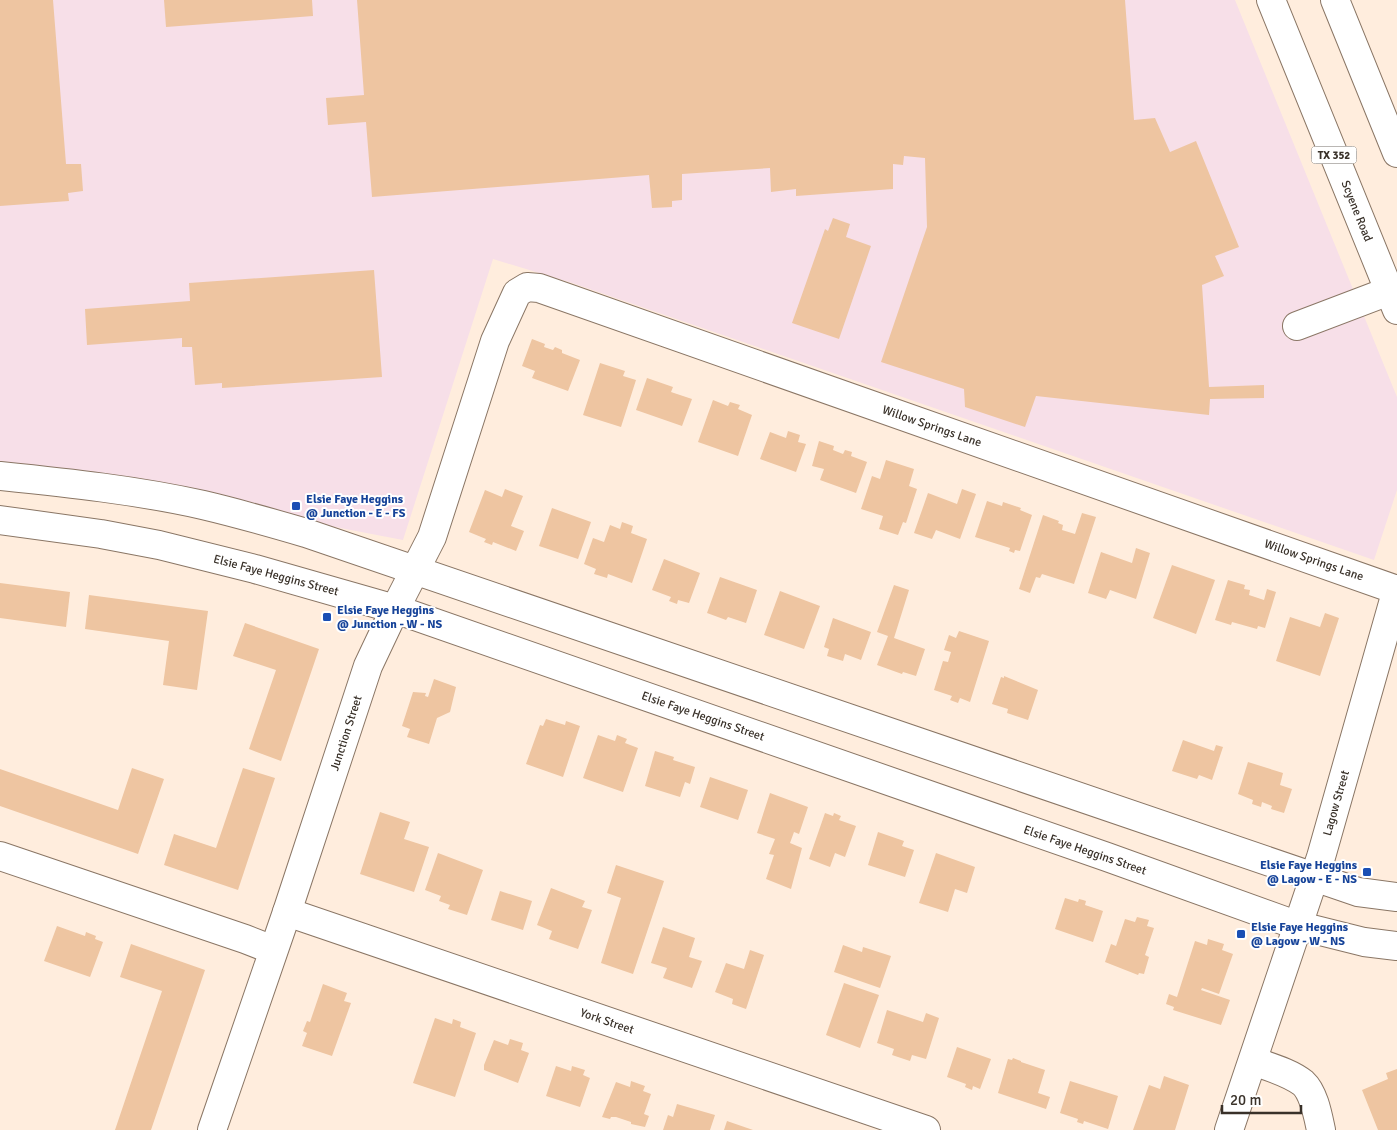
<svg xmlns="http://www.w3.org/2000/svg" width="1397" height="1130" font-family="Signika,sans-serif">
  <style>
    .industrial { fill: #f7dfe8 }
    .building { fill: #eec5a1 }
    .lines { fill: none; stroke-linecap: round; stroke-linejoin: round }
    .minor-casing { stroke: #8a7665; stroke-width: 30 }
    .major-casing { stroke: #8a7665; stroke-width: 30 }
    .minor { stroke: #fff; stroke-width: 28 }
    .major { stroke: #fff; stroke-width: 28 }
    .transit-dot { fill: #1a4fb4; stroke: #fff; stroke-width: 2 }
    .labels { text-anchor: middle; stroke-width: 4; stroke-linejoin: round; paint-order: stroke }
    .shield { fill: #fff; stroke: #746f69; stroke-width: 1 }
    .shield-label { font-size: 11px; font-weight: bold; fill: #393129 }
    .street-label { font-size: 12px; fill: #393129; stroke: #fff }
    .transit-label { font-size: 12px; font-weight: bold; fill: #164399; stroke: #fff; text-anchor: start }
  </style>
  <rect width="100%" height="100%" fill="#ffeddd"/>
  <polygon class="industrial" points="0,0 1235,0 1397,397 1397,490 1374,560 572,283 493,259 403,540 0,463"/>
  <g class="building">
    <polygon points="0,0 53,0 66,164 81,164 83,191 68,193 69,201 0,206"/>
    <polygon points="164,0 312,0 313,16 166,27"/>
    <polygon points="357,0 1125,0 1134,120 1155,118 1170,152 1196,141 1239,247 1215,256 1224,276 1202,285 1209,387 1264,385 1264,398 1210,399 1209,415 1036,396 1025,427 965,407 964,389 881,362 927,227 925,158 904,156 903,165 893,164 893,189 796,196 796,189 771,192 770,168 682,174 682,200 672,201 672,207 652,208 649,175 372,197 366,122 328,125 326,98 364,95"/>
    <polygon points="833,218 850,224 846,237 871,246 839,339 792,323 825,229 828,231"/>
    <polygon points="374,270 382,377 222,388 222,383 195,385 192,347 182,347 182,338 87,345 85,309 190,301 189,283"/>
    <polygon points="532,339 545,344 544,347 553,350 555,347 562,350 562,353 580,360 568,391 532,378 535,371 522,366"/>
    <polygon points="600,363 625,371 623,376 636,380 621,427 583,415"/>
    <polygon points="647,378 673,387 671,392 692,399 682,426 636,410"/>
    <polygon points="713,400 728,406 730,402 740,405 738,409 752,415 738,456 698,442"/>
    <polygon points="788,431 800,435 798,442 806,444 796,472 760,459 770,432 786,438"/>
    <polygon points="819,441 834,446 833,450 843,454 845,450 852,452 851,456 867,462 856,493 820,480 824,469 812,466"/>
    <polygon points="886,460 914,469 909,486 917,489 906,523 903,522 898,535 879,529 883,516 861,509 872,476 880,479"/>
    <polygon points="505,489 523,496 511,526 524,531 516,551 493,542 492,545 484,542 486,539 469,532 485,490 502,497"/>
    <polygon points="962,489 976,494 960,539 936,530 932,539 914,533 928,493 957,504"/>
    <polygon points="987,501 1002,506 1003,502 1021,508 1020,510 1032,515 1020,551 1015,550 1014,553 1009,551 1010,548 975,537"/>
    <polygon points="552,508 591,522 578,559 539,546"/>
    <polygon points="1082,513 1096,517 1074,584 1042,574 1040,578 1036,577 1030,593 1019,589 1043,515 1059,521 1058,523 1063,525 1062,530 1075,534"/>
    <polygon points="622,522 633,526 631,533 647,539 632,583 608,574 607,578 594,574 596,569 584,564 593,538 604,542 610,525 620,529"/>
    <polygon points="1136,548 1150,553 1136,599 1110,590 1106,599 1088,593 1101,552 1132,563"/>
    <polygon points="664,559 700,573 689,603 678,600 677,604 669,601 671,597 652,590"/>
    <polygon points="1172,565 1215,580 1196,634 1153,618"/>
    <polygon points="720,577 757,590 746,623 728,617 726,620 707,613"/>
    <polygon points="1228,580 1245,585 1244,589 1250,590 1249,595 1264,600 1267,589 1276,592 1265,628 1258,626 1257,629 1232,622 1231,625 1215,620"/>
    <polygon points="0,583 70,592 66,627 0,618"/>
    <polygon points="894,585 909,590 894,638 925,649 916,676 903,672 902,674 877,665 888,636 877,632"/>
    <polygon points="780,591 820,606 804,649 764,635"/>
    <polygon points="89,595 208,611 197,690 163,685 169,641 85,629"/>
    <polygon points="1325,613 1339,618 1320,676 1276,661 1290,617 1320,627"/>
    <polygon points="833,618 871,632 861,660 845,654 843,661 827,656 829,649 824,647"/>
    <polygon points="245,623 319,649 281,761 249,749 276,670 233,656"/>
    <polygon points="959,631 989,641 970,702 960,698 958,703 950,700 952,696 934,690 943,661 948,662 951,652 944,650 949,635 956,638"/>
    <polygon points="1004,676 1038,690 1028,720 1007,713 1008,709 992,704 1001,677 1004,678"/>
    <polygon points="434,679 456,687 450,712 437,718 429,744 407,737 410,729 402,726 413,692 426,693 425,696 428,697"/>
    <polygon points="546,719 565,725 566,721 580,726 563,777 526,764 540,725 543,726"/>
    <polygon points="598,735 615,741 617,735 627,739 625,743 638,748 623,792 583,778"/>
    <polygon points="1183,740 1214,751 1216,745 1223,747 1212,780 1199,775 1197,779 1172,771"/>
    <polygon points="655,751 674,757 673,760 695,767 690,784 685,782 680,797 645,786"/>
    <polygon points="1248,762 1283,773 1280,785 1292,789 1284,813 1271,809 1272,806 1262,802 1261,807 1252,804 1253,800 1238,794"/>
    <polygon points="132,768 164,779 138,854 0,806 0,769 118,810"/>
    <polygon points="243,768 275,778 238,890 164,865 174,834 216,848"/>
    <polygon points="710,777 748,790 738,820 700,807"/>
    <polygon points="770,793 808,807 799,834 794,832 790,843 802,848 791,889 766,879 774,855 769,854 775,839 757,833"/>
    <polygon points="380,812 410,822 404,839 429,847 414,892 360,874"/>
    <polygon points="825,813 833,816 834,813 841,816 839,820 856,826 845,857 835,853 830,867 809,859"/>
    <polygon points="878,832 904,841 902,846 914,850 905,877 868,865"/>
    <polygon points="438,853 483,870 467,915 448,909 450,905 439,901 441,896 425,890"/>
    <polygon points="936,853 975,867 967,893 955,889 948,912 919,903"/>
    <polygon points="616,865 664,881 633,974 601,963 621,898 607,893"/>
    <polygon points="551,888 585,901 582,907 592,910 578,949 549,939 552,931 537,925"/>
    <polygon points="500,891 532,901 523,930 491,920"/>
    <polygon points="1065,898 1078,902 1079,899 1083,900 1086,901 1085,905 1103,911 1093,942 1055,929"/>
    <polygon points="1137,917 1149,920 1147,926 1154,928 1145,955 1149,957 1144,974 1139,973 1138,975 1105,962 1111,944 1116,946 1125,919 1135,922"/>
    <polygon points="57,926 85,936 86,932 96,936 95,939 103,942 90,977 44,961"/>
    <polygon points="663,927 695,938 689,957 702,961 692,988 663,978 667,968 651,963"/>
    <polygon points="1208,939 1224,944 1222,950 1233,954 1219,994 1202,988 1201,990 1230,1000 1221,1025 1173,1010 1174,1007 1166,1004 1169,994 1177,997 1195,941 1207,945"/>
    <polygon points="131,944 205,970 151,1130 115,1130 162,991 120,977"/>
    <polygon points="843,945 862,952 863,947 891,956 880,988 834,972"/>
    <polygon points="750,950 764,955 746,1009 732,1004 733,999 715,992 726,963 744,969"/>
    <polygon points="844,983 879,995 860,1048 826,1035"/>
    <polygon points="323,984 347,993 344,1001 351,1003 332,1056 302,1046 307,1033 303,1031 307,1021 310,1022"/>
    <polygon points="887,1010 923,1022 926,1013 939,1018 926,1059 912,1055 910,1061 892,1055 894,1049 877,1043"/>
    <polygon points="435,1018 452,1024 453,1019 461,1022 460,1027 476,1033 455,1097 413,1083"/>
    <polygon points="510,1039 523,1043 521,1050 529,1053 518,1083 484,1070 484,1065 494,1040 508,1045"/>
    <polygon points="957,1047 991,1059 980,1089 973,1086 972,1090 965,1087 966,1084 947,1077"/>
    <polygon points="1013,1058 1021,1061 1021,1062 1045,1070 1038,1093 1050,1097 1046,1109 998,1093 1008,1059 1012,1060"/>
    <polygon points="556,1066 571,1071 572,1066 585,1070 583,1075 590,1078 580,1107 546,1096"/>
    <polygon points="1397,1069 1397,1130 1378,1130 1362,1090 1388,1079 1386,1073"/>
    <polygon points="1164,1076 1189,1085 1175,1130 1133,1130 1149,1085 1160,1089"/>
    <polygon points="631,1081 645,1086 643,1091 651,1094 644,1114 649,1116 645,1127 631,1124 631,1122 616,1117 611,1117 610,1119 602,1117 616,1082 630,1087"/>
    <polygon points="1070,1081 1118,1096 1108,1129 1084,1121 1083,1124 1077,1122 1078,1119 1060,1113"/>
    <polygon points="677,1104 715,1115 710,1130 663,1130 668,1115 673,1117"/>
    <polygon points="727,1121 753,1130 724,1130"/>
  </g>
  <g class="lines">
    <defs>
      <g id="minor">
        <polyline points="1297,326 1397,288"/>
        <polyline points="0,856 245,939 273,950"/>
        <polyline points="287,912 926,1130"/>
        <path d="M 1253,1061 C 1269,1067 1289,1072 1303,1083 C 1314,1093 1318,1116 1321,1130"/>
        <polyline points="212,1130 287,912 368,666 395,609 432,537 495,341 517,293 527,287 539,288 1397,590"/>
        <polyline points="1229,1130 1321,857 1397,589"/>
      </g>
      <g id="major">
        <polyline points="1271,0 1397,310"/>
        <polyline points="1335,0 1397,153"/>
        <path d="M 0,476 C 68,483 136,490 203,505 C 237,513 272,523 306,533 L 1358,892 L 1397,897"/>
        <polyline points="0,520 101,534 159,545 255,569 395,609 1107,857 1296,925 1364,942 1397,946"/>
        <polyline points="1397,590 1397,589"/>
      </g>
    </defs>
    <use href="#minor" class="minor-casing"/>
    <use href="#major" class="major-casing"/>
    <use href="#minor" class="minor"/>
    <use href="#major" class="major"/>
  </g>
  <g class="transit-dot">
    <rect x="291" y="501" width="10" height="10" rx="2.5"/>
    <rect x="322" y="612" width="10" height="10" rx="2.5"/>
    <rect x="1362" y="867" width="10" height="10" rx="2.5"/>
    <rect x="1236" y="929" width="10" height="10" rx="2.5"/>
  </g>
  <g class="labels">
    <rect class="shield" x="1311.5" y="146.5" width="45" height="17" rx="4"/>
    <g class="shield-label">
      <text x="1334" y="159">TX 352</text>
    </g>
    <g class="street-label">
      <text transform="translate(1357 211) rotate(68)" y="4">Scyene Road</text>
      <text transform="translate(932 426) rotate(19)" y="4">Willow Springs Lane</text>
      <text transform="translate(1314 560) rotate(19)" y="4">Willow Springs Lane</text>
      <text transform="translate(276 575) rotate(15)" y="4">Elsie Faye Heggins Street</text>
      <text transform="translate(703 716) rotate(19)" y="4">Elsie Faye Heggins Street</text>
      <text transform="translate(346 733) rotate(-72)" y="4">Junction Street</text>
      <text transform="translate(1336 803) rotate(-74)" y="4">Lagow Street</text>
      <text transform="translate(1085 850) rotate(19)" y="4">Elsie Faye Heggins Street</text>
      <text transform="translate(607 1021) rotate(19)" y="4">York Street</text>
    </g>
    <g class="transit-label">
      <text x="306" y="503">Elsie Faye Heggins<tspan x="306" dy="14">@ Junction - E - FS</tspan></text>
      <text x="337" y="614">Elsie Faye Heggins<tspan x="337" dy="14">@ Junction - W - NS</tspan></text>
      <text x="1357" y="869" text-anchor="end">Elsie Faye Heggins<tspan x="1357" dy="14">@ Lagow - E - NS</tspan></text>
      <text x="1251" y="931">Elsie Faye Heggins<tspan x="1251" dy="14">@ Lagow - W - NS</tspan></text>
    </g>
  </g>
  <path d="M1222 1105v8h79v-8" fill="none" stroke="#393129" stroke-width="2.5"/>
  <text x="1230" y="1105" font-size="15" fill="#393129" stroke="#ffffff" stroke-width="4" paint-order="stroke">20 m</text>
</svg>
